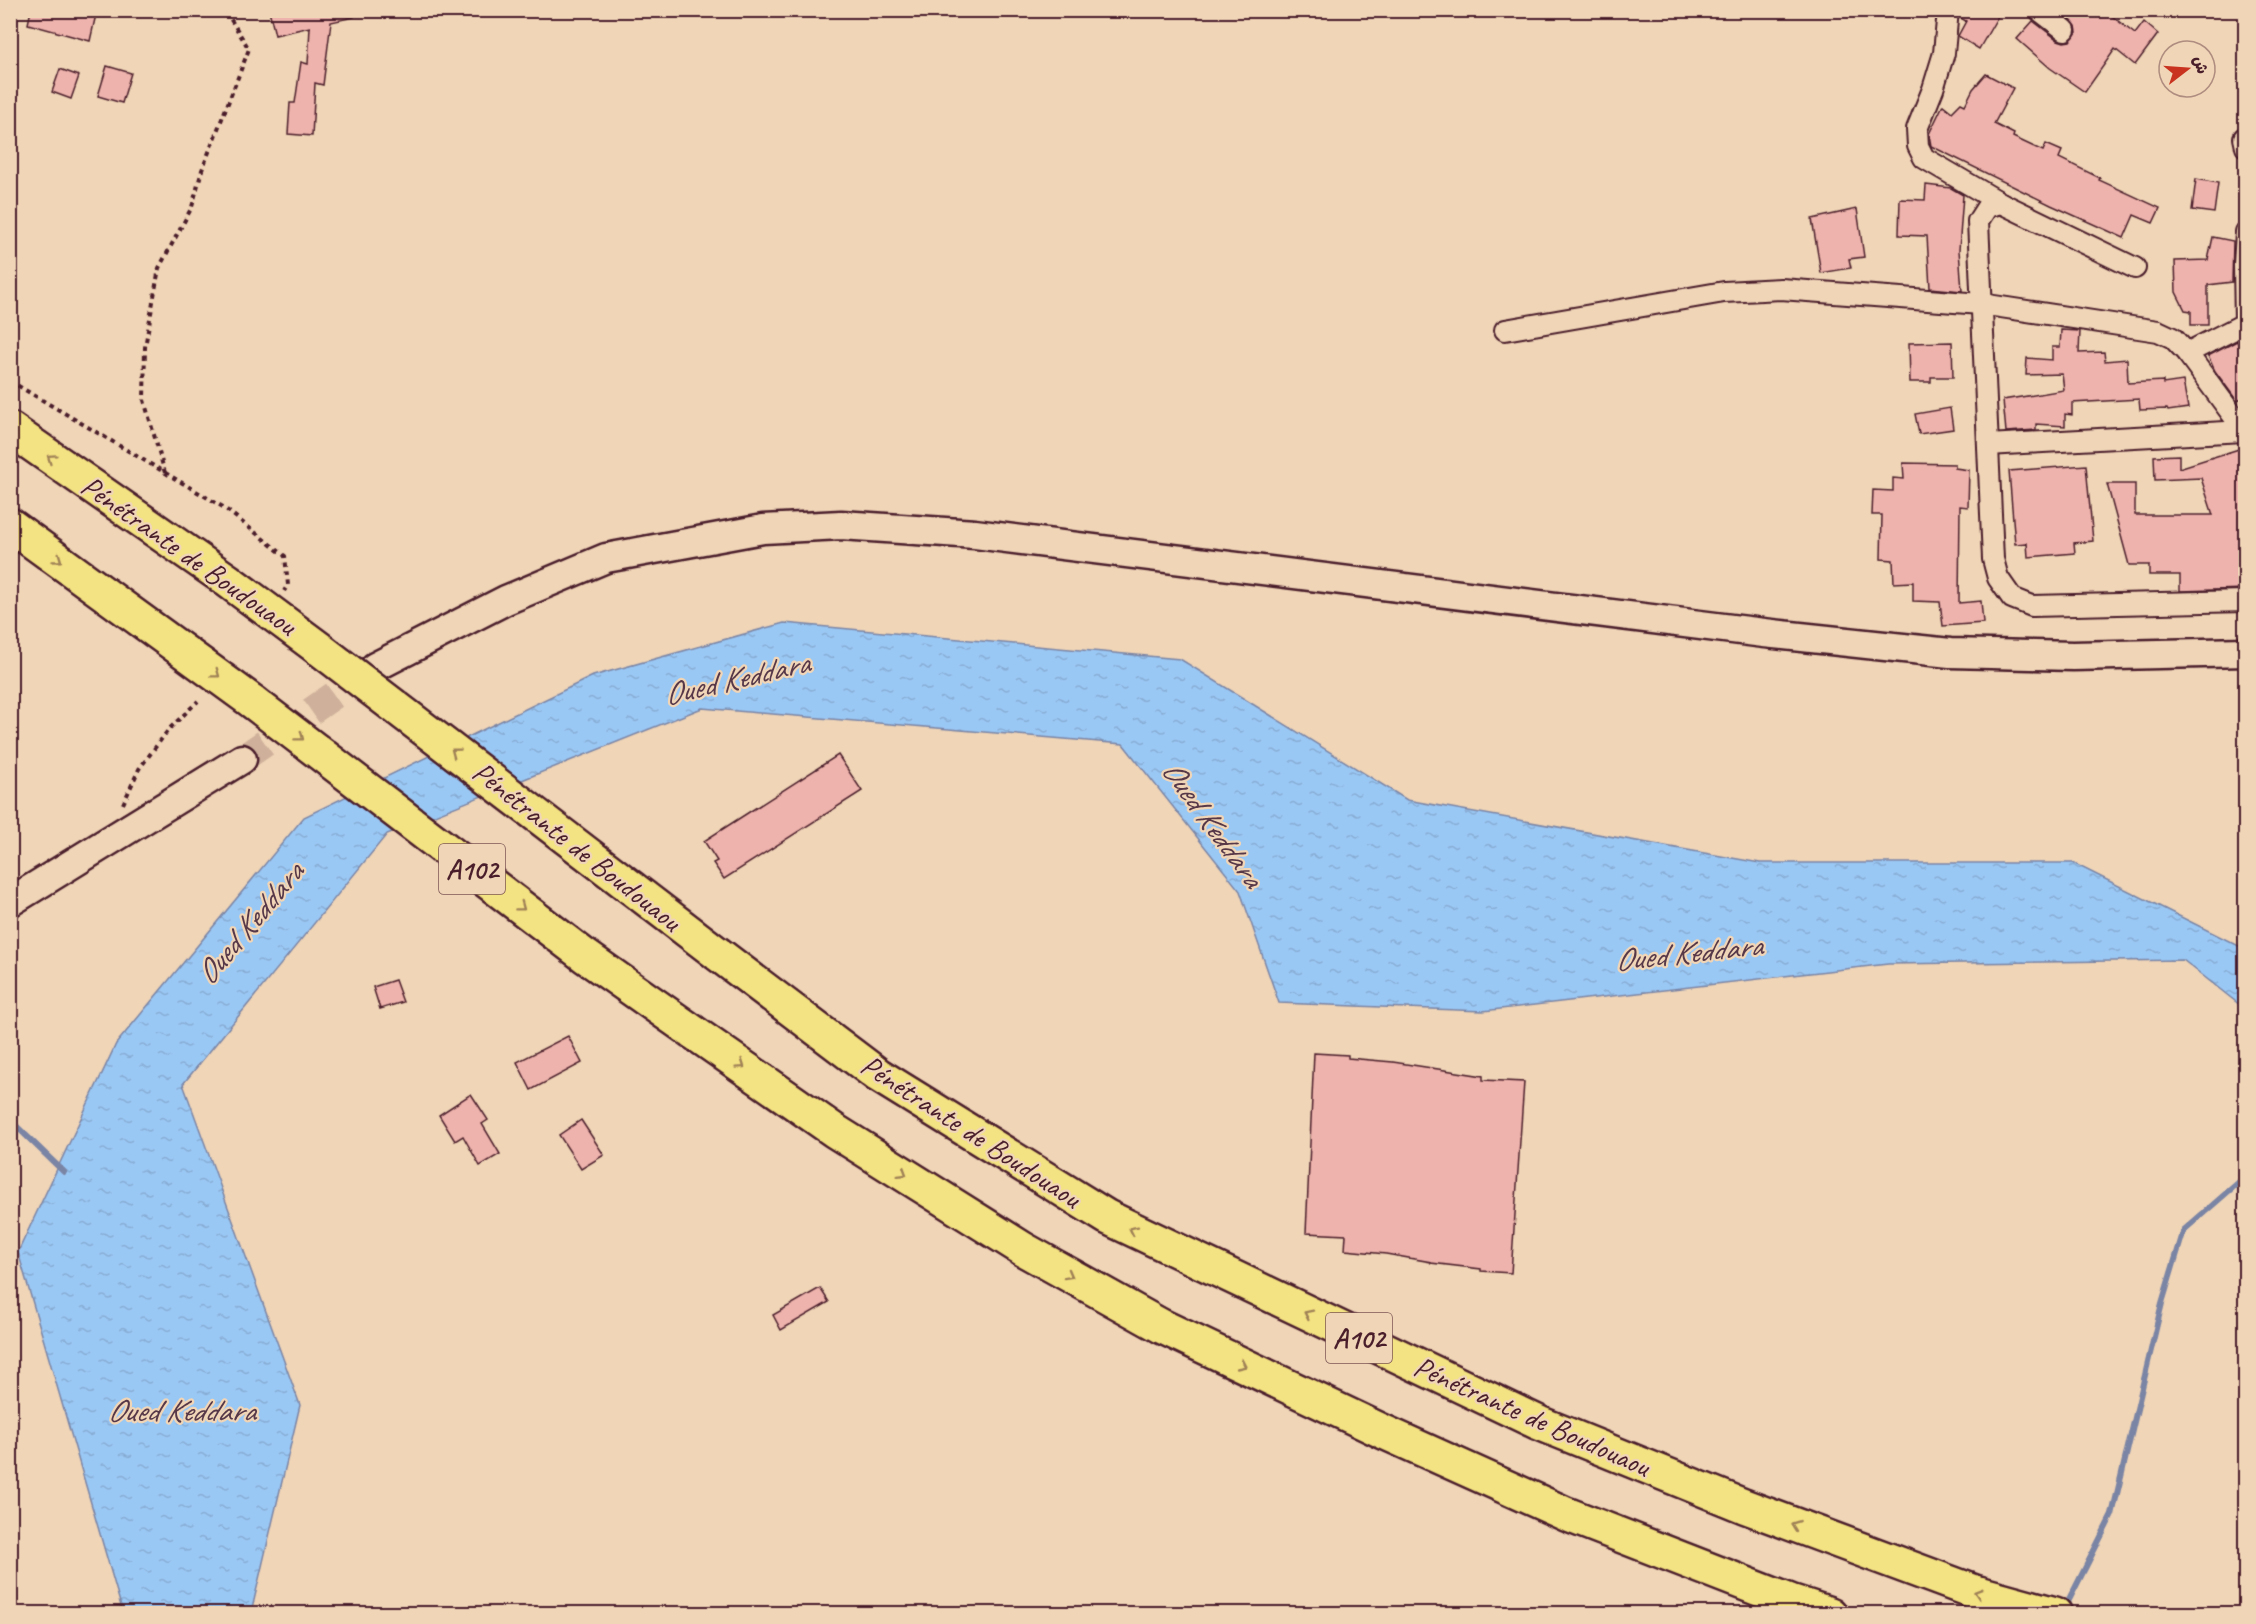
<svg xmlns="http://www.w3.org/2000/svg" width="2256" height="1624" font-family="Caveat,'Playpen Sans Arabic',sans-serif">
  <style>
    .water { fill: url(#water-ripples); stroke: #7a84a4; stroke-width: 1.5 }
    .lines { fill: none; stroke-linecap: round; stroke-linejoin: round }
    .stream { stroke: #7a84a4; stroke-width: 6 }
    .building { fill: #eeb3ac; stroke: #4a1f2b; stroke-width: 1.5 }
    .secondary-tunnel { stroke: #cfb19b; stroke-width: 28; stroke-dasharray: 28 14; stroke-linecap: butt }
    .street-casing { stroke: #4a1f2b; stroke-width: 24 }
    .secondary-casing { stroke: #4a1f2b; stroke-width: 33 }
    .highway-casing { stroke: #4a1f2b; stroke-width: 38 }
    .path { stroke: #4a1f2b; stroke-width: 4; stroke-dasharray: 4.5 4.5; stroke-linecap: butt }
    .street { stroke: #f0d5b7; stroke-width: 20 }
    .secondary { stroke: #f0d5b7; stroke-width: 28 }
    .highway { stroke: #f4e382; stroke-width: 33 }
    .highway-bridge-casing { stroke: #4a1f2b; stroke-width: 38; stroke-linecap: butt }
    .highway-bridge { stroke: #f4e382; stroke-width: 33 }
    .oneway { stroke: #9f8156 }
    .labels { text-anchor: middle; stroke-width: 4.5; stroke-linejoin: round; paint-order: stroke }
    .shield { fill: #f0d5b7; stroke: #7c5655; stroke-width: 1.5 }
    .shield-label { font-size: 28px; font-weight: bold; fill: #4a1f2b }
    .street-label { font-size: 30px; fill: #4a1f2b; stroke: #f0d5b7 }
    .water-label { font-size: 32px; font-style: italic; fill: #563849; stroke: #f0d5b7 }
  </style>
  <defs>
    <pattern id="water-ripples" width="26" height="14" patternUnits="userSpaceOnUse" patternTransform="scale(1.5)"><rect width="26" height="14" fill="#9ac8f5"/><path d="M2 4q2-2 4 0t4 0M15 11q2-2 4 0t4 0" fill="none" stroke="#86abd2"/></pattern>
  </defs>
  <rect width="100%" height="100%" fill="#f0d5b7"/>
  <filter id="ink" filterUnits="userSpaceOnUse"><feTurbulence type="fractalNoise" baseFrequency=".0167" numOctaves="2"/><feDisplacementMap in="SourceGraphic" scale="12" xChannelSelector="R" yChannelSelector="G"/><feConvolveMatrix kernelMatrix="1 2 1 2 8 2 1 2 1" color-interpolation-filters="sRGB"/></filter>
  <g filter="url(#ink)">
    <polygon class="water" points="784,623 1180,659 1407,800 1760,863 2073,863 2245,949 2245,1009 2183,960 1888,964 1483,1011 1279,1003 1240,891 1123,744 702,708 387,834 183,1084 300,1405 251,1613 123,1613 18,1252 116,1044 304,817 593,676"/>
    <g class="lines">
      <g class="stream">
        <polyline points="10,1120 64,1172"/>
        <polyline points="2069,1600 2112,1515 2162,1303 2184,1230 2246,1176"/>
      </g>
    </g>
    <g class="building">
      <polygon points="31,10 97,10 90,41 28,24"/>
      <polygon points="269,10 353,10 354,17 331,22 323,85 315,83 312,136 288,134 290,103 295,103 301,62 308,64 310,27 275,35"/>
      <polygon points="1960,10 1988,10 1998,16 1979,49 1958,36 1966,21 1959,17"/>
      <polygon points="2059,10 2104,10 2135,34 2144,22 2158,34 2135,65 2115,49 2085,92 2050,68 2017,39 2033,21 2058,40 2064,42 2070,41 2077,32 2076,26"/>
      <polygon points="107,66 131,73 122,103 98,96"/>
      <polygon points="60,69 79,76 71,99 52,92"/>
      <polygon points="1986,74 2013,88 1994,124 2014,134 2013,137 2043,151 2046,144 2062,151 2059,158 2100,178 2099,180 2160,208 2153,223 2134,215 2124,238 2051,205 1931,146 1929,134 1943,105 1952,112 1961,103 1965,105 1973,89"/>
      <polygon points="2196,179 2218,183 2214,213 2192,210"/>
      <polygon points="1926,185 1951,188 1963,195 1959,250 1962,291 1930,288 1927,236 1899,235 1900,199 1925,200"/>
      <polygon points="1857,209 1864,257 1849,259 1851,268 1821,273 1812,219"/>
      <polygon points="2213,237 2233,241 2232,282 2208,285 2208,325 2191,325 2191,311 2185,310 2176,292 2175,261 2208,260"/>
      <polygon points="2061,330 2080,331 2079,353 2104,352 2105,361 2127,359 2128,383 2163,381 2163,384 2183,381 2188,408 2168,411 2167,409 2140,410 2139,399 2072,403 2072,415 2065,414 2065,426 2036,424 2036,430 2006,432 2003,400 2064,390 2062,374 2026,375 2027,358 2052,360 2052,347 2060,347"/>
      <polygon points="2237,341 2246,359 2246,397 2237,401 2215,371 2208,356"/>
      <polygon points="1952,342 1953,377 1931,377 1931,382 1910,382 1909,343"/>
      <polygon points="1950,408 1953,429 1919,434 1915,414"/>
      <polygon points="2242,448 2246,458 2246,589 2180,591 2180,575 2149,575 2149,565 2129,565 2107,484 2135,484 2135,515 2213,515 2201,478 2155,480 2154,456 2179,455 2179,468"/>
      <polygon points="1903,463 1955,464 1955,468 1969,470 1968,507 1960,506 1959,603 1981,601 1983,623 1943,626 1940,602 1913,601 1913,582 1894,583 1893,560 1881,559 1882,515 1872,515 1873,490 1893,491 1893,478 1904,479"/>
      <polygon points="2086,465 2093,541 2074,543 2075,553 2028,557 2027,543 2015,544 2009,471"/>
      <polygon points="838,755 862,791 724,879 713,863 717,861 704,841"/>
      <polygon points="395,980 403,1002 380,1009 373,987"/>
      <polygon points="568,1036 582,1063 531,1090 517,1062"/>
      <polygon points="1314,1053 1348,1055 1348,1058 1393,1062 1483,1076 1483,1080 1524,1082 1511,1273 1481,1271 1481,1269 1431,1263 1431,1262 1386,1254 1345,1250 1346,1235 1306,1233"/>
      <polygon points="471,1094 488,1120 482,1124 500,1154 480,1166 463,1136 455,1141 439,1115"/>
      <polygon points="581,1120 604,1155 581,1169 559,1135"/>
      <polygon points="820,1288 829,1302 781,1330 773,1315"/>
    </g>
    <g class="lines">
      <polyline class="secondary-tunnel" points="242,759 375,667"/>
      <defs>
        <g id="street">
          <polyline points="1948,10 1944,53 1933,89 1917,129 1918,146 1924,158 2001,203"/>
          <polyline points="2039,10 2065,30"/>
          <polyline points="2244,138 2246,147"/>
          <polyline points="2135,268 2001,203 1987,207 1978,221 1993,559 1998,578 2012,598 2032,606 2246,601"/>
          <polyline points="2245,324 2244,265 2246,232"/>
          <polyline points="1505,330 1724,292 1781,289 1981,304 2158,331 2173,338 2187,353 2246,433"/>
          <polyline points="2187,353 2246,323"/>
          <polyline points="1988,445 2244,431"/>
        </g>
        <g id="secondary">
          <polyline points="375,667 506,600 606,558 763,529 841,525 975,534 1764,633 1950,653 2073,656 2246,652"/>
          <polyline points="10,902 242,759"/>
        </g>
        <g id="highway">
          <polyline points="10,429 227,580 321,650"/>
          <polyline points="10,525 253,702"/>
          <polyline points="718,954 878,1075 1107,1217 1539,1423 1744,1506 1975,1592 2055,1614"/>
          <polyline points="693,1032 835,1131 1023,1249 1161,1326 1384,1432 1566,1514 1790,1601 1830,1614"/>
        </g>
      </defs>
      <use href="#street" class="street-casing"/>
      <use href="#secondary" class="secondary-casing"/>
      <use href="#highway" class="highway-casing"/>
      <g class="path">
        <polyline points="10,381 223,507 285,556 288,585 284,591"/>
        <polyline points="165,473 144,400 145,347 159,268 192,207 202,170 249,49 225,10"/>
        <polyline points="123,804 139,769 169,729 198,701"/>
      </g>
      <use href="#street" class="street"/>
      <use href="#secondary" class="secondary"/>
      <use href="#highway" class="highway"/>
      <defs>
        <g id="highway-bridge">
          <polyline points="321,650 718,954"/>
          <polyline points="253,702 585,956 693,1032"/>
        </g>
      </defs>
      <use href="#highway-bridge" class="highway-bridge-casing"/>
      <use href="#highway-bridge" class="highway-bridge"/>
    </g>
    <defs><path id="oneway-chevron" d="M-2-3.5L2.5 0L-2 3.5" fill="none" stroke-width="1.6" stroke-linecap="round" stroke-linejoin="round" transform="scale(1.5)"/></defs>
    <g class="oneway">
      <use href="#oneway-chevron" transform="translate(51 458) rotate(-145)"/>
      <use href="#oneway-chevron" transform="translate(58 559) rotate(36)"/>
      <use href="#oneway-chevron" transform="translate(216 674) rotate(37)"/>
      <use href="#oneway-chevron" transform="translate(300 737) rotate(37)"/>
      <use href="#oneway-chevron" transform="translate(455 752) rotate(-143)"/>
      <use href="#oneway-chevron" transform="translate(521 907) rotate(37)"/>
      <use href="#oneway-chevron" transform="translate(741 1065) rotate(35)"/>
      <use href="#oneway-chevron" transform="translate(903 1173) rotate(32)"/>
      <use href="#oneway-chevron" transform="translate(1133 1230) rotate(-154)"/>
      <use href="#oneway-chevron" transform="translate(1069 1275) rotate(29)"/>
      <use href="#oneway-chevron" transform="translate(1308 1314) rotate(-154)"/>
      <use href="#oneway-chevron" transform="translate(1242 1365) rotate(25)"/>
      <use href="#oneway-chevron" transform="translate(1795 1525) rotate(-160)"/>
      <use href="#oneway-chevron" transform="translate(1978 1593) rotate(-163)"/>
    </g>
  </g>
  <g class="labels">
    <g class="shield">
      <rect x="439" y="844" width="66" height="50" rx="4.5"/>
      <rect x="1326" y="1313" width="66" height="50" rx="4.5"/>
    </g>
    <g class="shield-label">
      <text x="472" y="879">A102</text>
      <text x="1359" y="1348">A102</text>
    </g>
    <g class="street-label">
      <text transform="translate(189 555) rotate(35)" y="10">Pénétrante de Boudouaou</text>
      <text transform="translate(577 846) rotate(38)" y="10">Pénétrante de Boudouaou</text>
      <text transform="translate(971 1131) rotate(33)" y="10">Pénétrante de Boudouaou</text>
      <text transform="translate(1532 1416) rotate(24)" y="10">Pénétrante de Boudouaou</text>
    </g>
    <g class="water-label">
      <text transform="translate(736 678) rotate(-13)" y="11">Oued Keddara</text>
      <text transform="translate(1213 823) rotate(54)" y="11">Oued Keddara</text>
      <text transform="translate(249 923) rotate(-50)" y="11">Oued Keddara</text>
      <text transform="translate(1688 952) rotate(-6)" y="11">Oued Keddara</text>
      <text x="181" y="1421">Oued Keddara</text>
    </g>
  </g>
  <rect width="2256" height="1624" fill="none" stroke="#f0d5b7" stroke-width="36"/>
  <rect x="18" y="18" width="2220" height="1588" fill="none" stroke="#4a1f2b" stroke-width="2" filter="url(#ink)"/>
  <g transform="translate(2187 69) rotate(73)"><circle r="28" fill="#f0d5b7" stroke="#ae8c7f" stroke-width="1.5"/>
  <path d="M0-4.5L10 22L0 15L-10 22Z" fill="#c8321e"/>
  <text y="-9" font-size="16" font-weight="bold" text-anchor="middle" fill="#4a1f2b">ش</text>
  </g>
</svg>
